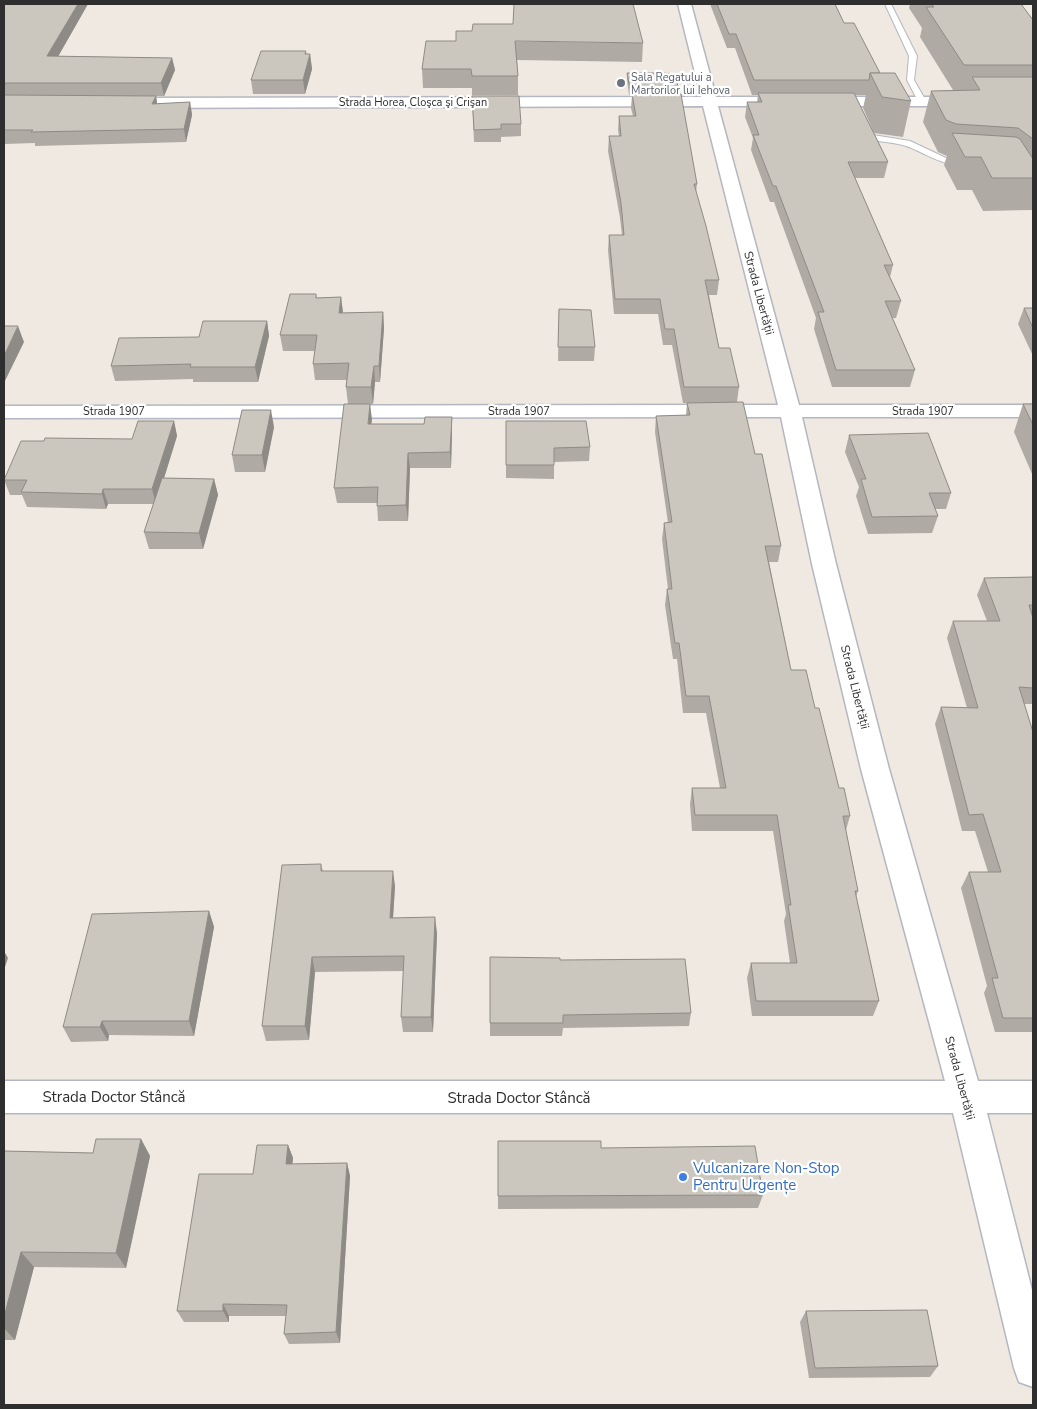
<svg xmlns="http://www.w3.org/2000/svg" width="1037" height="1409" font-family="'Nunito Sans',sans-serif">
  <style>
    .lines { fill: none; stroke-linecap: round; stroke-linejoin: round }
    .lane-casing { stroke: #b4b7c1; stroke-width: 2 }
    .street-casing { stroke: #b4b7c1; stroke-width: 3 }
    .lane { fill: #fff; fill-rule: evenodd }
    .street { fill: #fff; fill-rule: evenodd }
    .wall { fill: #afaba4 }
    .shaded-wall { fill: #8e8b86 }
    .building { fill: #cbc7bf; stroke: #8e8b86 }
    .worship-dot { fill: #6b7280; stroke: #fff; stroke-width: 2 }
    .shop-dot { fill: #3f7fe0; stroke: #fff; stroke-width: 2 }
    .labels { text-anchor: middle; stroke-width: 4.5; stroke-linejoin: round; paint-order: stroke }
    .far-worship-label { font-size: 11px; fill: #5b616d; stroke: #fff; text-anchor: start }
    .far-street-label { font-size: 11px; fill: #2e2e2e; stroke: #fff }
    .street-label { font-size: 12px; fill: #2e2e2e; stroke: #fff }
    .near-street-label { font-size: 15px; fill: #2e2e2e; stroke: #fff }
    .near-shop-label { font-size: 15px; fill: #366cbe; stroke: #fff; text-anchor: start }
  </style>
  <rect width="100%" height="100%" fill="#efe9e1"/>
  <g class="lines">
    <defs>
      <g id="lane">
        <polygon points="885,4 891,4 917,56 914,80 926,101 925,103 919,103 907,80 909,56"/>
        <path d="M 863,126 L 869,126 L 873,135 L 910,141 L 946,158 L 964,158 L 968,161 C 953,173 922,151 906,146 C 894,142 880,142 867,139 L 862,128 Z"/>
      </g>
      <polygon id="street" points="678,4 691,4 716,97 1033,97 1033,106 718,106 799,405 1033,405 1033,417 802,417 836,564 889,769 978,1081 1033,1081 1033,1113 987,1113 1033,1294 1033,1387 1019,1382 1014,1368 953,1113 4,1113 4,1081 945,1081 861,769 812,564 781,417 4,418 4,406 778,405 703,106 122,108 117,106 114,103 117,100 122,98 701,97"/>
    </defs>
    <use href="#lane" class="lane-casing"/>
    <use href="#street" class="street-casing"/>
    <use href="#lane" class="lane"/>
    <use href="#street" class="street"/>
  </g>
  <g class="wall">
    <polygon points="4,4 88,4 58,56 172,58 175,70 164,96 156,96 157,104 190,102 192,115 186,142 35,146 35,143 4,144"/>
    <polygon points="710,4 835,4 844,23 880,73 911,101 903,137 874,133 863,108 866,95 855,95 888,162 884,178 855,178 893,265 890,277 901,301 896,318 892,318 915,370 910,387 832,387 814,329 816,318 774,202 770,202 751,150 753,138 745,117 747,102 757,102 758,95 752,95 735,48 727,48"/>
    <polygon points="910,4 1021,4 1033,20 1033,210 983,211 972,190 957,190 944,165 947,156 938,152 923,122 931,91 953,90 920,37 922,28 909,8"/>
    <polygon points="456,41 643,43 642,62 517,60 518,76 518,95 472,95 472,88 423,88 422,69"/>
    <polygon points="306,54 310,54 312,69 305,94 253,94 251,80"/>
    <polygon points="627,73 678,88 678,94 697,184 696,193 719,280 717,295 709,295 719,348 739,387 737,402 755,454 781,546 778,562 769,562 791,670 815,708 839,788 850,816 846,830 858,891 856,897 879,1001 873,1016 752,1016 747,978 751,963 790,963 784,921 786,914 773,831 692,831 690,804 692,788 720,788 706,713 683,713 677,659 673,659 665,605 667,589 668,589 662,539 664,523 668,523 655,432 656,416 686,415 687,403 683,403 672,345 663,345 658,314 614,314 608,250 609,235 622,235 620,218 608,151 609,136 619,136 618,130 619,116 633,116 631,108 632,95 629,95 627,80"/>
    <polygon points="472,96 521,124 521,136 501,137 501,142 474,142"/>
    <polygon points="316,294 317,298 341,297 343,313 383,312 384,328 380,382 375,382 373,404 348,404 346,387 347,380 315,380 313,364 315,351 283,351 280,335"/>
    <polygon points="1024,308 1033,308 1033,356 1018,324"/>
    <polygon points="559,309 595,347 594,361 558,361"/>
    <polygon points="267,321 269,336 258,382 193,382 193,379 115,381 111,366 199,337"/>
    <polygon points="1023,404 1033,404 1033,474 1032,474 1014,432"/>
    <polygon points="452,417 452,432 451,468 410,468 408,521 378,521 377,503 337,503 334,488 372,419 371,424 424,424"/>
    <polygon points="174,421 177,436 164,478 214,479 218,495 203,549 149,549 144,532 154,504 108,504 106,509 27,507 22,495 10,495 4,480 132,439"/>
    <polygon points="506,421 590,447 589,461 554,462 554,479 506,478"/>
    <polygon points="274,427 265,472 235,472 232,455"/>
    <polygon points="849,435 951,493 946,509 935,509 938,516 932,533 868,534 856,496 859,487 845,452"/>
    <polygon points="1033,577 1033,704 1024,704 1033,732 1033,1032 995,1032 984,993 987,986 961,888 969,872 988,872 975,831 962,831 935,724 941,707 967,708 947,638 953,621 987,621 977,595 984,578"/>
    <polygon points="321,864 323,871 395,886 393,918 437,933 433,1032 403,1032 401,1017 404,971 315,972 309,1040 266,1041 262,1026"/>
    <polygon points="209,911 214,927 194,1036 109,1035 108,1041 71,1042 63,1027"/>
    <polygon points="560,960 691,1013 689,1026 563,1028 562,1036 490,1036 490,1023"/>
    <polygon points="141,1139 150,1156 126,1268 34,1267 15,1340 4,1340 4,1151 93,1153"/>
    <polygon points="288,1145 293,1158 292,1164 347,1163 350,1176 340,1343 289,1344 284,1334 286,1316 229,1316 229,1322 184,1322 177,1311"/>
    <polygon points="763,1195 758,1208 498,1209 498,1196"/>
    <polygon points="806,1311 938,1366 930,1377 809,1378 800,1322"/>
  </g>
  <g class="shaded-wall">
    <polygon points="78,4 88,4 51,69 47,56"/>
    <polygon points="306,51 307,64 310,54 312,69 305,94 303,80 305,54"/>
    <polygon points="172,58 175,70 164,96 161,83"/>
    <polygon points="156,96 158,109 152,104"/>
    <polygon points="190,102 192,115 186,142 184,129"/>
    <polygon points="341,297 343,313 339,313"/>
    <polygon points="383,312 384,328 380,382 379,366"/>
    <polygon points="267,321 269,336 258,382 255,367"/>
    <polygon points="18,326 24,342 4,383 4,356"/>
    <polygon points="374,366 375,382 373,404 371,387"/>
    <polygon points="370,404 372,419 369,440 368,424"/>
    <polygon points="271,410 274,427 265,472 262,455"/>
    <polygon points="452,417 452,432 451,468 450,452"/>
    <polygon points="174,421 177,436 156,504 152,489"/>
    <polygon points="408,453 410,468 408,521 406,505"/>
    <polygon points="214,479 218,495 203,549 199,533"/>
    <polygon points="103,489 108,504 106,509 102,494"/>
    <polygon points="393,871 395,886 392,933 390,918"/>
    <polygon points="209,911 214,927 194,1036 189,1021"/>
    <polygon points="435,917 437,933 433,1032 431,1017"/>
    <polygon points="4,951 8,958 4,970"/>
    <polygon points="312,957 315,972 309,1040 305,1026"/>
    <polygon points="102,1021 109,1035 108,1041 100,1027"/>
    <polygon points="141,1139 150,1156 126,1268 116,1253"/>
    <polygon points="288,1145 293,1158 291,1177 286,1164"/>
    <polygon points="347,1163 350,1176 340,1343 336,1332"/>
    <polygon points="21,1252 34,1267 15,1340 4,1328 4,1317"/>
    <polygon points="223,1304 229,1316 229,1322 223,1311"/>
  </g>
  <g class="building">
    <polygon points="4,4 78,4 47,56 172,58 161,83 4,83"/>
    <polygon points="514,4 633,4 643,43 515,41 518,76 472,76 471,69 422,69 426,41 456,41 456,31 472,31 473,24 513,24"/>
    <polygon points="717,4 835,4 844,23 854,23 880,73 870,73 869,80 754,80 736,34 729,34"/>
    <polygon points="931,4 1021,4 1033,20 1033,65 964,65 926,7 934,7"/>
    <polygon points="261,51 306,51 305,54 310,54 303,80 251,80"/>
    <polygon points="627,73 662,73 676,74 678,88 630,88"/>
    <polygon points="870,73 895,73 911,101 882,97"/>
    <polygon points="972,77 1033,77 1033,139 1018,128 956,124 946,120 931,91 980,90"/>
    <polygon points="758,93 854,93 888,162 848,162 893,265 884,265 901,301 885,301 915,370 836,370 818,312 824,312 776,186 773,186 753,135 759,135 747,102 762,102"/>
    <polygon points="632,94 681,94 697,184 694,184 706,226 719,280 705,280 719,348 730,348 739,387 684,387 674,329 665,329 660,299 615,299 609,235 624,235 621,203 609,136 621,136 619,116 636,116"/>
    <polygon points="4,95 156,96 152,104 190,102 184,129 31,132 33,130 4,130"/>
    <polygon points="472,96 519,96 521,124 501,124 501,129 474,130"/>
    <polygon points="952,133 1016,137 1020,139 1033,159 1033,178 992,178 981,157 965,157"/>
    <polygon points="290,294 316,294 316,298 341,297 339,313 383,312 379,366 374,366 371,387 346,387 349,363 313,364 317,335 280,335"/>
    <polygon points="1024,308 1033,308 1033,328"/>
    <polygon points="559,309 591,310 595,347 558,347"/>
    <polygon points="203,321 267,321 255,367 190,367 191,364 111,366 119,338 199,337"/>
    <polygon points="4,326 18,326 4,356"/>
    <polygon points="743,402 755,454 762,454 781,546 765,546 791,670 806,670 815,708 819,708 839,788 844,788 850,816 843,816 858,891 855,891 879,1001 756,1001 751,963 797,963 788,905 791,905 777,815 695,815 692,788 726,788 709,696 686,696 679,643 675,643 667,589 672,589 664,523 672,522 656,416 690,415 687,403"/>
    <polygon points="344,404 370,404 368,424 424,424 425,417 452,417 450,452 408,453 406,505 377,506 378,487 334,488"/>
    <polygon points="1023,404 1033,404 1033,425"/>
    <polygon points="242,410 271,410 262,455 232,455"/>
    <polygon points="138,421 174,421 152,489 103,489 102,494 21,492 27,480 4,480 21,441 44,441 45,438 132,439"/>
    <polygon points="506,421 586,421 590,447 554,448 554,465 506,465"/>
    <polygon points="928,433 951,493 929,493 938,516 872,517 861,479 866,479 849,435"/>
    <polygon points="162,478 214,479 199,533 144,532"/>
    <polygon points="1033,577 1033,605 1029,605 1033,618 1033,688 1019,687 1033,732 1033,1018 1003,1018 992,978 998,978 969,872 1001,872 983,814 969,815 941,707 978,708 953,621 1000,621 984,578"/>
    <polygon points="321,864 321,871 393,871 390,918 435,917 431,1017 401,1017 404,956 312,957 305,1026 262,1026 282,865"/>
    <polygon points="209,911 189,1021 102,1021 100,1027 63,1027 92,914"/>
    <polygon points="490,957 560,958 560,960 685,959 691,1013 563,1015 563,1023 490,1023"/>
    <polygon points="96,1139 141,1139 116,1253 21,1252 4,1317 4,1151 93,1153"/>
    <polygon points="498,1141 601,1141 601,1148 755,1146 763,1195 498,1196"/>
    <polygon points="257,1145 288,1145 286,1164 347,1163 336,1332 284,1334 287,1305 223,1304 223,1311 177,1311 199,1174 253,1174"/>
    <polygon points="927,1310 938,1366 815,1368 806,1311"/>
  </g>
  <circle class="worship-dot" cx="621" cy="83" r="5"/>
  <circle class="shop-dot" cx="683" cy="1177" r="5"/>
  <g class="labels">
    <g class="far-worship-label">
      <text x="631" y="81">Sala Regatului a<tspan x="631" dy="13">Martorilor lui Iehova</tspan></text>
    </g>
    <g class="far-street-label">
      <text x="413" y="106">Strada Horea, Cloşca şi Crişan</text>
      <text x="114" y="415">Strada 1907</text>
      <text x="519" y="415">Strada 1907</text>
      <text x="923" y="415">Strada 1907</text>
    </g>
    <g class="street-label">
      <text transform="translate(759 293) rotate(75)" y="4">Strada Libertății</text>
      <text transform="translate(855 687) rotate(76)" y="4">Strada Libertății</text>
      <text transform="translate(960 1078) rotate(75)" y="4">Strada Libertății</text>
    </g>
    <g class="near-street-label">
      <text x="114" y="1102">Strada Doctor Stâncă</text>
      <text x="519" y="1103">Strada Doctor Stâncă</text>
    </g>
    <g class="near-shop-label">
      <text x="693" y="1173">Vulcanizare Non-Stop<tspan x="693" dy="17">Pentru Urgențe</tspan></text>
    </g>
  </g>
  <rect width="1037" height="1409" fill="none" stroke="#2e2e2e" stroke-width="10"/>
</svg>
